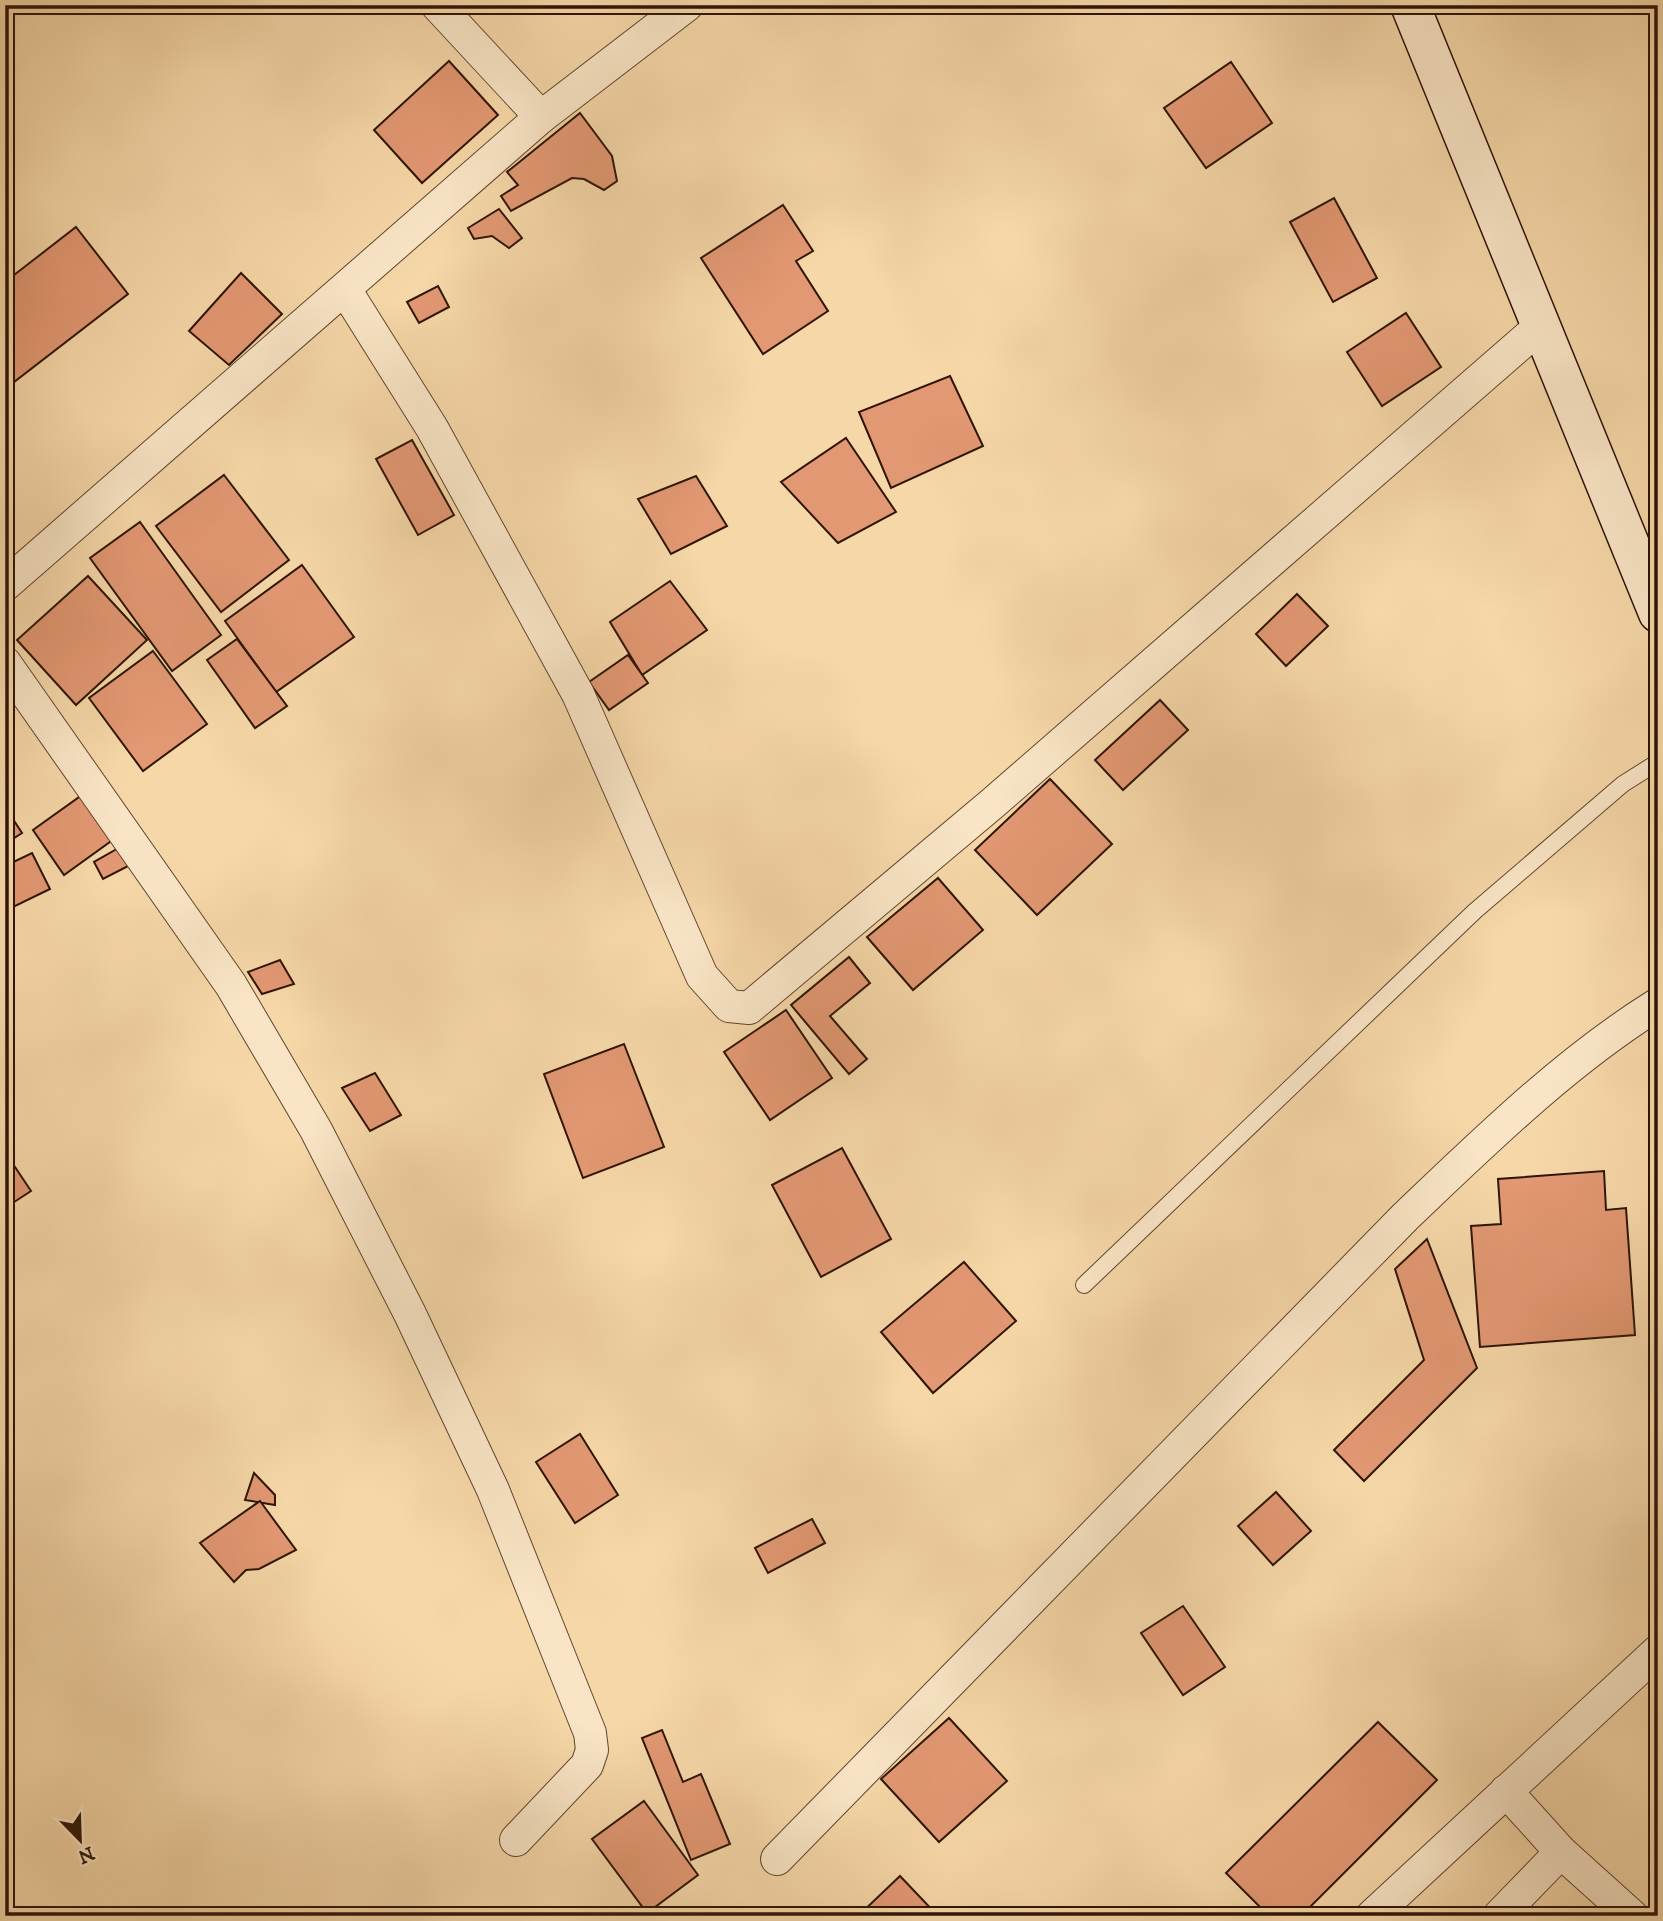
<svg xmlns="http://www.w3.org/2000/svg" width="1663" height="1921" font-family="'IM FELL DW Pica',serif">
  <style>
    .building { fill: #e29873; stroke: #2e1506; stroke-width: 2 }
    .lines { fill: none; stroke-linecap: round; stroke-linejoin: round }
    .service-casing { stroke: #60462e; stroke-width: 18 }
    .minor-casing { stroke: #60462e; stroke-width: 34 }
    .secondary-casing { stroke: #2e1506; stroke-width: 41 }
    .service { stroke: #f9e5c6; stroke-width: 16 }
    .minor { stroke: #f9e5c6; stroke-width: 32 }
    .secondary { stroke: #f9e5c6; stroke-width: 38 }
  </style>
  <rect width="100%" height="100%" fill="#f6d7a8"/>
  <filter id="stains"><feTurbulence type="fractalNoise" baseFrequency=".00286" numOctaves="4"/><feColorMatrix values="0 0 0 0 .2 0 0 0 0 .09 0 0 0 0 .02 0 0 0 .5 -.17"/></filter>
  <radialGradient id="worn" r=".72"><stop offset=".6" stop-color="#630" stop-opacity="0"/><stop offset="1" stop-color="#630" stop-opacity=".3"/></radialGradient>
  <g class="building">
    <polygon points="449,61 498,115 422,183 374,130"/>
    <polygon points="1231,62 1272,123 1206,168 1164,108"/>
    <polygon points="580,113 612,156 617,181 604,190 584,179 572,178 511,211 501,196 518,185 507,172"/>
    <polygon points="1334,198 1377,278 1333,302 1290,222"/>
    <polygon points="783,205 813,251 796,261 828,311 763,354 701,258"/>
    <polygon points="499,209 522,238 509,248 492,236 474,239 468,228"/>
    <polygon points="76,227 128,294 14,382 5,371 5,282"/>
    <polygon points="241,273 282,314 229,365 189,331"/>
    <polygon points="438,286 449,307 419,323 407,302"/>
    <polygon points="1406,313 1441,367 1382,406 1347,352"/>
    <polygon points="950,376 983,446 891,488 859,412"/>
    <polygon points="846,438 896,512 838,543 781,482"/>
    <polygon points="412,440 454,515 418,535 376,459"/>
    <polygon points="224,475 289,560 221,612 156,526"/>
    <polygon points="696,476 727,526 671,554 638,499"/>
    <polygon points="140,522 221,635 172,671 90,558"/>
    <polygon points="302,565 354,637 276,692 225,621"/>
    <polygon points="88,576 147,640 76,705 17,640"/>
    <polygon points="670,581 707,630 642,675 610,622"/>
    <polygon points="1297,594 1328,626 1286,666 1256,634"/>
    <polygon points="237,639 287,706 255,728 207,660"/>
    <polygon points="153,651 207,724 143,771 89,698"/>
    <polygon points="628,655 648,683 609,710 589,682"/>
    <polygon points="1160,700 1188,730 1123,790 1095,760"/>
    <polygon points="1050,779 1112,844 1037,915 975,850"/>
    <polygon points="82,795 114,839 64,875 33,830"/>
    <polygon points="5,807 22,833 5,844"/>
    <polygon points="122,846 132,864 103,879 94,862"/>
    <polygon points="32,853 50,889 9,909 5,901 5,866"/>
    <polygon points="938,878 983,930 913,990 867,937"/>
    <polygon points="849,957 870,983 830,1016 867,1059 849,1074 791,1005"/>
    <polygon points="280,960 294,984 262,994 248,972"/>
    <polygon points="786,1010 832,1078 770,1120 724,1052"/>
    <polygon points="624,1044 664,1147 583,1178 544,1074"/>
    <polygon points="375,1073 401,1115 370,1131 342,1088"/>
    <polygon points="842,1148 891,1239 821,1277 772,1185"/>
    <polygon points="5,1152 31,1191 5,1208"/>
    <polygon points="1604,1171 1606,1210 1626,1208 1635,1335 1480,1347 1471,1226 1501,1224 1498,1179"/>
    <polygon points="1427,1239 1477,1368 1364,1481 1334,1450 1424,1360 1395,1269"/>
    <polygon points="964,1262 1016,1321 933,1393 881,1332"/>
    <polygon points="580,1434 618,1495 575,1523 536,1462"/>
    <polygon points="254,1473 275,1495 275,1505 245,1500"/>
    <polygon points="1276,1492 1311,1531 1273,1565 1238,1526"/>
    <polygon points="260,1501 296,1550 259,1569 246,1570 234,1582 200,1543"/>
    <polygon points="812,1519 825,1543 768,1573 755,1548"/>
    <polygon points="1183,1606 1225,1667 1183,1695 1141,1633"/>
    <polygon points="949,1718 1007,1781 939,1842 881,1779"/>
    <polygon points="1378,1722 1437,1780 1301,1916 1269,1916 1226,1873"/>
    <polygon points="662,1730 683,1782 701,1774 730,1844 691,1860 642,1738"/>
    <polygon points="644,1801 698,1875 647,1913 592,1839"/>
    <polygon points="900,1876 938,1916 858,1916"/>
  </g>
  <g class="lines">
    <defs>
      <polyline id="service" points="1084,1285 1475,911 1623,784 1658,762"/>
      <g id="minor">
        <polyline points="437,5 541,117"/>
        <polyline points="346,291 432,428 578,694 702,976 729,1006 749,1008 993,803 1541,326"/>
        <polyline points="5,585 541,117 687,5"/>
        <polyline points="5,663 231,985 316,1130 410,1314 493,1490 590,1733 592,1750 587,1765 516,1840"/>
        <polyline points="1506,1791 1561,1852 1632,1916"/>
        <path d="M 777,1859 L 1406,1216 C 1485,1141 1565,1062 1658,1004"/>
        <polyline points="1372,1916 1658,1651"/>
        <polyline points="1499,1916 1561,1852"/>
      </g>
      <polyline id="secondary" points="1410,5 1658,613"/>
    </defs>
    <use href="#service" class="service-casing"/>
    <use href="#minor" class="minor-casing"/>
    <use href="#secondary" class="secondary-casing"/>
    <use href="#service" class="service"/>
    <use href="#minor" class="minor"/>
    <use href="#secondary" class="secondary"/>
  </g>
  <rect width="1663" height="1921" fill="none" stroke="#f6d7a8" stroke-width="28"/>
  <rect x="7" y="7" width="1649" height="1907" fill="none" stroke="#2e1506" stroke-width="3.5"/>
  <rect x="14" y="14" width="1635" height="1893" fill="none" stroke="#2e1506" stroke-width="2"/>
  <g transform="translate(80 1840) rotate(157)" stroke="#f9e5c6" stroke-width="5" paint-order="stroke">
  <path d="M0-5L12 26L0 18L-12 26Z" fill="#2e1506"/>
  <text y="-10" font-size="19" font-weight="bold" text-anchor="middle" fill="#2e1506">N</text>
  </g>
  <rect width="100%" height="100%" filter="url(#stains)"/>
  <rect width="100%" height="100%" fill="url(#worn)"/>
</svg>
